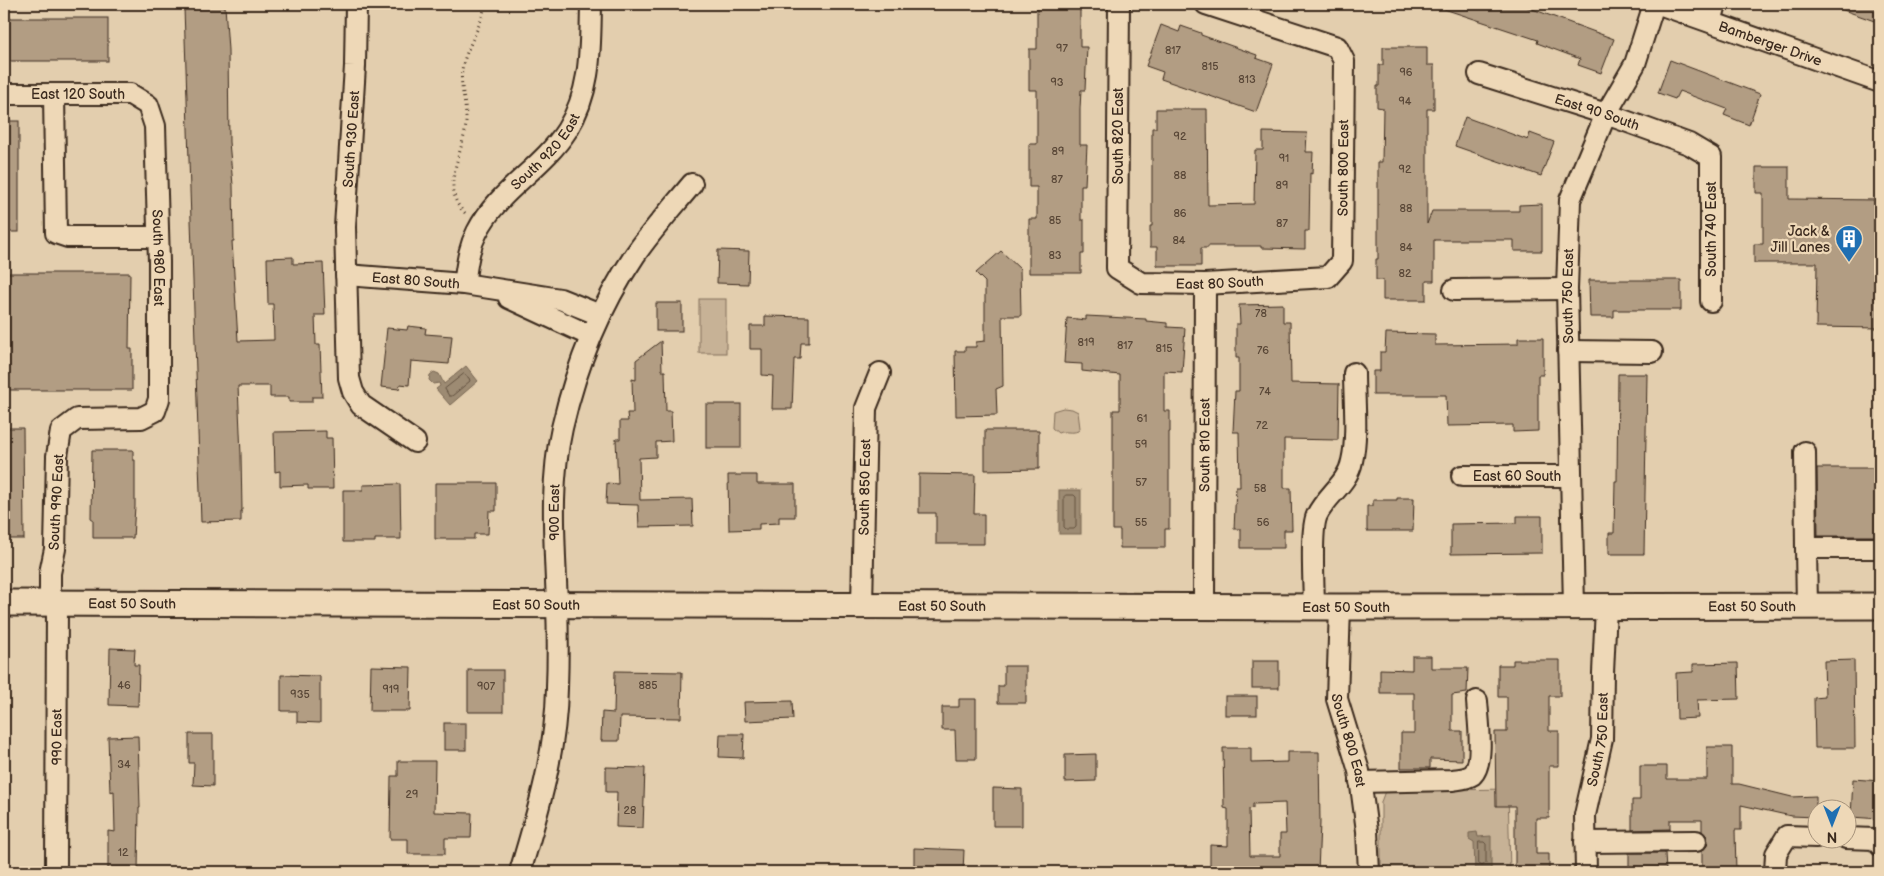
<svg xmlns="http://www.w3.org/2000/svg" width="1884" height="876" font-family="'Balsamiq Sans',sans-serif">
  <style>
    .green { fill: #c7b296; stroke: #816e5a }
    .water { fill: #9d8b73; stroke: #766451 }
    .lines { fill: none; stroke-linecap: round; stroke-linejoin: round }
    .shore { stroke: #625140; stroke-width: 1 }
    .building { fill: #b29d83; stroke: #3b2a1e; fill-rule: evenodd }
    .minor-casing { stroke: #3b2a1e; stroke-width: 24 }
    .major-casing { stroke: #3b2a1e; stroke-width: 29 }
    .path { stroke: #3b2a1e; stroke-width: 3; stroke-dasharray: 1 4; stroke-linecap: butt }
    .minor { stroke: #eed8b7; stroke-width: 20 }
    .major { stroke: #eed8b7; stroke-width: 25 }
    .labels { text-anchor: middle; stroke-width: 4.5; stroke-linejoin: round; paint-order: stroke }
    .number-label { font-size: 11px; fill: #594737 }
    .street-label { font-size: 14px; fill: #3b2a1e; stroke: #eed8b7 }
    .poi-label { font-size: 14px; fill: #3b2a1e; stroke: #eed8b7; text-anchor: end }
  </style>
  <rect width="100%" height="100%" fill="#e3ceae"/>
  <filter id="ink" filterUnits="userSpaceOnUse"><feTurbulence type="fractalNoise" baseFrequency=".02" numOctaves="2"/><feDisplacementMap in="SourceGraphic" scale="10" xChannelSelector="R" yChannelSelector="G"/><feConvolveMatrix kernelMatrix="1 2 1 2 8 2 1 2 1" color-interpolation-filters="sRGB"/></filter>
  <g filter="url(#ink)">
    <g class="green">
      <rect x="699" y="299" width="27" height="54"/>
      <path d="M 1063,408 L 1072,409 L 1078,412 L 1080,428 L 1078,431 C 1071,434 1065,430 1058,433 L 1052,428 L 1053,411 Z"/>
      <polygon points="1508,789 1510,872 1381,872 1381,802 1385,791"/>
    </g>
    <g class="water">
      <polygon points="466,366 478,381 450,405 436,389 440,386 439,383 433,384 429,380 430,375 434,372 439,374 444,384"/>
      <rect x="1059" y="490" width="22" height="44"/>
      <polygon points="1477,832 1478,837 1491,836 1491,870 1475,870 1474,842 1469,839 1469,833"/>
    </g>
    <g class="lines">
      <g class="shore">
        <polygon points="464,374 469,378 470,381 452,396 449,396 445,389"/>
        <polygon points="1066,495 1074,495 1076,497 1076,527 1074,529 1066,529 1064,527 1064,497"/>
        <polygon points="1479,842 1484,842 1486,844 1486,863 1482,866 1479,864"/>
      </g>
    </g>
    <g class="building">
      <polygon points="1037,4 1080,4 1080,47 1087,47 1085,90 1081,90 1080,109 1080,145 1087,145 1085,185 1081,185 1081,220 1084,220 1084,254 1081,254 1081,273 1029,273 1029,219 1037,219 1037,187 1029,187 1029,144 1037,144 1037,90 1029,90 1029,49 1037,49"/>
      <polygon points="1439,4 1528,4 1527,7 1614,39 1601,73 1578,65 1580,59 1537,43 1538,40 1438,7"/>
      <polygon points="1833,4 1880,4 1880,23 1832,6"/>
      <polygon points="225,6 228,50 229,142 233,185 234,241 232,241 238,341 274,340 273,304 268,304 267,258 293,257 293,264 323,263 325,315 315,315 316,345 320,345 322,397 312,397 312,402 289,402 289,397 270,397 270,386 238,386 241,455 242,511 241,511 241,521 201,522 184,8"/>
      <rect x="4" y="18" width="104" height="43"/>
      <polygon points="1161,25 1179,32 1181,26 1201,33 1201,35 1257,55 1256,58 1273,64 1256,112 1161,79 1163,72 1146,66"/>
      <polygon points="1383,47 1427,47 1427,65 1434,65 1434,109 1427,109 1427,224 1432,211 1519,211 1519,205 1542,204 1542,251 1514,251 1514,240 1434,240 1434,281 1426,281 1426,300 1383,300 1383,280 1376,280 1376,259 1378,259 1378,162 1382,162 1383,108 1377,107 1377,86 1379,86 1379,65 1383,65"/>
      <polygon points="1670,60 1760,94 1749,125 1724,115 1727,109 1679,91 1675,99 1658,93"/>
      <polygon points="1156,109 1207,109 1208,205 1254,204 1255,150 1263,150 1263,132 1307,133 1306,152 1313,152 1312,174 1310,173 1309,231 1305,231 1305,249 1261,248 1261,246 1208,246 1208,248 1201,248 1201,266 1157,266 1157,247 1150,247 1150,226 1152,226 1152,128 1156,128"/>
      <polygon points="1465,117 1528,140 1530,133 1554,142 1541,176 1455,146"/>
      <rect x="4" y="121" width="15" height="111"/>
      <polygon points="1756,167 1789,167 1789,199 1880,200 1880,328 1816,327 1817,263 1754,263 1754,244 1763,244 1763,193 1756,193"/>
      <polygon points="718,250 749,251 748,284 717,283"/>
      <polygon points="1001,251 1020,269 1021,316 1002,316 1003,386 996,389 997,415 956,416 955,351 965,351 965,347 976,347 976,342 985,341 985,282 976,273"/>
      <polygon points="4,273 130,273 129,349 132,349 132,390 4,390"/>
      <polygon points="1589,280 1681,280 1681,310 1614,310 1614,317 1590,317"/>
      <rect x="656" y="303" width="26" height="28"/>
      <polygon points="1283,304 1283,322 1290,322 1291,383 1339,384 1338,440 1284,439 1284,488 1291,488 1292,530 1284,530 1284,548 1241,548 1241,529 1234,529 1236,487 1240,487 1239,432 1233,432 1235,391 1239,391 1239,358 1236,358 1236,324 1240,324 1239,305"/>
      <polygon points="765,316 809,317 809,343 801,343 800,359 794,359 792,409 772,409 773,376 762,375 762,349 750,349 750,326 765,326"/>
      <polygon points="1086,316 1146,319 1146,321 1167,323 1167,327 1185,328 1182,372 1164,371 1164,411 1170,411 1170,432 1169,432 1169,529 1165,529 1165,548 1120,548 1120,530 1113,530 1113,410 1120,410 1120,375 1082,371 1082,364 1064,363 1067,318 1086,320"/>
      <polygon points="408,326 426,328 425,334 452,336 449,364 411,361 409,385 400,384 399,389 381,387 387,328 407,330"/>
      <polygon points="1386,333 1435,334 1435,345 1518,344 1518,338 1543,338 1543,375 1538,375 1538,431 1513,432 1513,425 1447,426 1446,395 1373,395 1373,371 1380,371 1380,352 1385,352"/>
      <polygon points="661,341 662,371 665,371 666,411 671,411 672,441 656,442 656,457 639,458 640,500 692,499 693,526 639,527 638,505 606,504 607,483 618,484 616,439 620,439 620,421 628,421 627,413 633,413 632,379 636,380 636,360"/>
      <polygon points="1618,374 1647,374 1644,554 1609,554 1609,533 1614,533 1615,481 1617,481"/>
      <rect x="706" y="404" width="35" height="44"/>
      <polygon points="4,428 23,428 24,539 4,539"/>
      <polygon points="985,430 1039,430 1039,469 985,470"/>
      <polygon points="326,431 326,438 332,438 333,489 308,489 308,485 280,486 280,471 275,472 274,432"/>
      <polygon points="92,450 133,450 133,460 135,460 135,506 133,538 93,538 93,519 91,519"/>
      <polygon points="1817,468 1880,468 1880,536 1818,536"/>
      <polygon points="919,474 975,475 974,514 984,514 984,544 936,544 936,513 919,513"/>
      <polygon points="728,475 757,475 757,484 795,484 795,517 779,517 779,523 759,524 759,529 729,530"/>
      <polygon points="435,483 496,483 496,511 489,511 488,534 474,534 474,539 435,539"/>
      <polygon points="400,484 401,539 375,539 375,542 343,542 343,490 363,490 363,485"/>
      <polygon points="1397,498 1414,498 1413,531 1367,531 1367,506 1373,506 1373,500 1397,500"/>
      <polygon points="1517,516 1542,516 1542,553 1451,554 1451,524 1517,523"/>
      <polygon points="110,648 135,649 134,665 139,665 138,706 109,705"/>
      <polygon points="1412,656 1431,656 1431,668 1468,668 1467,693 1452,695 1452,731 1462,731 1462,760 1430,759 1430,768 1401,768 1401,733 1414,733 1414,693 1380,693 1380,669 1412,670"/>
      <polygon points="1513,660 1560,660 1560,696 1549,696 1549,731 1559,731 1559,766 1549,766 1549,818 1536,818 1536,854 1549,854 1549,872 1515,872 1515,806 1496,806 1495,732 1507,732 1507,697 1498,697 1498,665 1513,665"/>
      <polygon points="1854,660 1855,748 1815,748 1814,698 1825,697 1824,661"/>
      <rect x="1252" y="661" width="27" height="27"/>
      <polygon points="1738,663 1739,699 1697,700 1698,718 1677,719 1676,673 1693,672 1693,664"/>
      <polygon points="371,666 411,667 410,711 370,711"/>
      <polygon points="1004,666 1026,666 1026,703 998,703 998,686 1004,686"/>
      <rect x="468" y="670" width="35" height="42"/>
      <polygon points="615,671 682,672 681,718 620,717 619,741 601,741 602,712 614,713"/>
      <polygon points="281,675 320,676 320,723 297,722 297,711 281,711"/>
      <rect x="1225" y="696" width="32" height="19"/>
      <polygon points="959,699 976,699 976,759 956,759 955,730 942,730 942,707 959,707"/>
      <polygon points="792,701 793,719 745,721 744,702"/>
      <rect x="444" y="723" width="22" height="27"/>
      <polygon points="189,734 213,734 213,786 193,785 194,763 189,763"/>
      <polygon points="720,734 744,734 743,758 719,757"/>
      <polygon points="138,736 140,808 139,808 138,872 108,872 108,831 115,832 114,791 110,792 108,737"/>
      <polygon points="1707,747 1732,747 1732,784 1739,784 1792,797 1816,796 1816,817 1791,816 1741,805 1741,830 1735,830 1736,872 1702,872 1702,851 1707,846 1708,841 1706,835 1702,831 1702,820 1670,820 1670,829 1632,830 1632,800 1640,800 1640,766 1667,766 1667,779 1707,779"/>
      <path d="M 1223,748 L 1251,748 L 1251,763 L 1287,762 L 1287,752 L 1319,752 L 1320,823 L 1318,872 L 1210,872 L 1210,845 L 1228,846 L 1228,809 L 1224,808 ZM 1285,803 L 1286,834 L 1280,834 L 1280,856 L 1250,856 L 1249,809 L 1253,808 L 1253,804 Z"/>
      <polygon points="1096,754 1096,781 1065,782 1065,755"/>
      <polygon points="398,761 435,761 434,812 472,813 471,838 445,838 445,854 408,854 408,839 390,839 391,776 398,776"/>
      <polygon points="606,767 645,768 643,828 616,827 617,792 606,792"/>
      <polygon points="1853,779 1880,781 1880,819 1851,817"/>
      <polygon points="993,788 1022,789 1022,826 993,826"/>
      <polygon points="914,848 964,850 963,872 914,872"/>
      <polygon points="1629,853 1665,853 1666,872 1629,872"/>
    </g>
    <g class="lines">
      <defs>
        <g id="minor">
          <polyline points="356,4 355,66 345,227 349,378 353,392 361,405 415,442"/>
          <path id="s1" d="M 1119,4 L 1117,268 L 1141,283 L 1205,284 L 1328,277 L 1342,261 L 1344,61 L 1337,47 L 1206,4"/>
          <path id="s2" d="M 1659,4 L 1880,82"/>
          <polyline points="1711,22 1716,4"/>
          <path id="s3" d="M 1479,74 L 1606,114 L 1689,144 L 1711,157 L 1711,301"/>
          <path id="s4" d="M 4,94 L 130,94 L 148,105 L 155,126 L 159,262 L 159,399 L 155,411 L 141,418 L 77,419 L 61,431 L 57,456 L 55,549 L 50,573 L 50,603"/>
          <polyline points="54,94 56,233 68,237 158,237"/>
          <path id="s5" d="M 346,275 L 464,284 L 560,299 L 600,315"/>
          <path id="s6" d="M 464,284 C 467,266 468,249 477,232 C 498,190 542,169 567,130 C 592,90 590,48 591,4"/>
          <polyline points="1454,290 1567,289"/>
          <polyline points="509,298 591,336"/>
          <polyline points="1568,351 1652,352"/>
          <polyline points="1805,452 1806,548"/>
          <path id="s7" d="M 1462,476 L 1571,476"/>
          <path id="s8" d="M 862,606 L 866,408 L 880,373"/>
          <path id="s9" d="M 1204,606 L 1205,284"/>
          <polyline points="1807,606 1806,548 1880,548"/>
          <path d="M 1314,607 C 1314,587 1310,530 1317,515 C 1326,496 1348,483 1352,461 C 1358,436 1354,399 1354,373"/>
          <path id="s10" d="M 1340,607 L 1337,699 L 1359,771 L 1367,831 L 1369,872"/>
          <path id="s11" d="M 1574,607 L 1567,289 L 1570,200 L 1606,114 L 1635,64 L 1654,4"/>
          <path d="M 1360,782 L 1453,780 C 1459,779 1466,779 1472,775 C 1485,764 1478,718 1477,701"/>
          <polyline points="1846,838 1875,839 1880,845"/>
          <polyline points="1585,842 1696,841"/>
          <path id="s12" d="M 56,872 L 57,603"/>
          <path id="s13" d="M 520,872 C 538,812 556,752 557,688 C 558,660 558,632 557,605 C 555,546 549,486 562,428 C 576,367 600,307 635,255 C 652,230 673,207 692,184"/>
          <path id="s14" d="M 1586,872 L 1585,815 L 1602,739 L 1603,673 L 1606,607"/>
          <polyline points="1775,872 1776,854 1787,836 1816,837"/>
        </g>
        <g id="major">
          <path id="s15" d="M 4,603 L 1340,607 L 1880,606"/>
        </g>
      </defs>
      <use href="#minor" class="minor-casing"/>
      <use href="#major" class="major-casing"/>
      <path class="path" d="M 465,213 C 438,188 465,151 466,122 C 467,103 458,84 463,65 C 468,44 482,26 485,4"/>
      <use href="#minor" class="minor"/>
      <use href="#major" class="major"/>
    </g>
  </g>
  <defs>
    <symbol id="building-pin" viewBox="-11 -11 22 30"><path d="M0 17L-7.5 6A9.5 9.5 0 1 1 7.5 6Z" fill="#1f6fb2" stroke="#eed8b7"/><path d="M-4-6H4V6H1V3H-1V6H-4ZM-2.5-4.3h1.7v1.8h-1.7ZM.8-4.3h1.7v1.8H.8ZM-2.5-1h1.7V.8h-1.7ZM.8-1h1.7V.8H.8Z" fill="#fff"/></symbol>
  </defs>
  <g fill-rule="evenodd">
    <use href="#building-pin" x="1833" y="223" width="32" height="43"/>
  </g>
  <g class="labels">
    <g class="number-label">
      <text x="1062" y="52">97</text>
      <text x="1173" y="54">817</text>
      <text x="1210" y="70">815</text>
      <text x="1406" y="76">96</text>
      <text x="1247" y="83">813</text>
      <text x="1057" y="86">93</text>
      <text x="1405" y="105">94</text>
      <text x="1180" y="140">92</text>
      <text x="1058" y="155">89</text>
      <text x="1284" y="162">91</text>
      <text x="1405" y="173">92</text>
      <text x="1180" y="179">88</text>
      <text x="1057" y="183">87</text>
      <text x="1282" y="189">89</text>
      <text x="1406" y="212">88</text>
      <text x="1180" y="217">86</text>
      <text x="1055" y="224">85</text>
      <text x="1282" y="227">87</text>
      <text x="1179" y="244">84</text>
      <text x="1406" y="251">84</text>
      <text x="1055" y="259">83</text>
      <text x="1405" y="277">82</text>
      <text x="1261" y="317">78</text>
      <text x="1086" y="346">819</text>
      <text x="1125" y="349">817</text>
      <text x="1164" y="352">815</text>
      <text x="1263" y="354">76</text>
      <text x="1265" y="395">74</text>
      <text x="1142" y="422">61</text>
      <text x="1262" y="429">72</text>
      <text x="1141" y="448">59</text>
      <text x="1141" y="486">57</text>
      <text x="1260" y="492">58</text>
      <text x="1141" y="526">55</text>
      <text x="1263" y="526">56</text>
      <text x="124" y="689">46</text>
      <text x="648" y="689">885</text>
      <text x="486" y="690">907</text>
      <text x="391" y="693">919</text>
      <text x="300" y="698">935</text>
      <text x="124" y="768">34</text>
      <text x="412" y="798">29</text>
      <text x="630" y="814">28</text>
      <text x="123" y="856">12</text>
    </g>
    <g class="street-label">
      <text dy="5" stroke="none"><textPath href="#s2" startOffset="118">Bamberger Drive</textPath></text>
      <text dy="5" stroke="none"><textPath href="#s4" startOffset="74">East 120 South</textPath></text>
      <text dy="5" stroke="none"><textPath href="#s3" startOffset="124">East 90 South</textPath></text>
      <text transform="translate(1118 136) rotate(-90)" y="5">South 820 East</text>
      <text transform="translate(351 139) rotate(-86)" y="5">South 930 East</text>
      <text dy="5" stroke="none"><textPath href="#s6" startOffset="160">South 920 East</textPath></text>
      <text dy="5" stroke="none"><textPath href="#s1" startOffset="594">South 800 East</textPath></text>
      <text transform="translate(1711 229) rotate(-90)" y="5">South 740 East</text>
      <text dy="5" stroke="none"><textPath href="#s4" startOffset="301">South 980 East</textPath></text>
      <text dy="5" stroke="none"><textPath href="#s5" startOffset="70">East 80 South</textPath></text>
      <text dy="5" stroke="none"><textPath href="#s1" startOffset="371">East 80 South</textPath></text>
      <text dy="5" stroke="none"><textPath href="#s11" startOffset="311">South 750 East</textPath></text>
      <text dy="5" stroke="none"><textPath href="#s9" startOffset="161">South 810 East</textPath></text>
      <text dy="5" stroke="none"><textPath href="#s7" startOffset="55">East 60 South</textPath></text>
      <text dy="5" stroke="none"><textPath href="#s8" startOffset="119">South 850 East</textPath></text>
      <text transform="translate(56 502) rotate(-87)" y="5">South 990 East</text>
      <text dy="5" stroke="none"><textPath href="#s13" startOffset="364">900 East</textPath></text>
      <text dy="5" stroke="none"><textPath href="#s15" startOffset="128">East 50 South</textPath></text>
      <text dy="5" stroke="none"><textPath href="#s15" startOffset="532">East 50 South</textPath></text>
      <text dy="5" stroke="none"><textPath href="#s15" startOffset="938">East 50 South</textPath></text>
      <text dy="5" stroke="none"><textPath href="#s15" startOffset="1342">East 50 South</textPath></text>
      <text dy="5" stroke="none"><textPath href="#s15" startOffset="1748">East 50 South</textPath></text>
      <text dy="5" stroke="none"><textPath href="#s12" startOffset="135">990 East</textPath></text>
      <text dy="5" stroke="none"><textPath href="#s10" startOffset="135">South 800 East</textPath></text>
      <text dy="5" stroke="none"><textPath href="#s14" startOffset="134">South 750 East</textPath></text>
    </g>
    <g class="poi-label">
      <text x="1830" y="236">Jack &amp;<tspan x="1830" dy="16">Jill Lanes</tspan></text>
    </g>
  </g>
  <rect width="1884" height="876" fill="none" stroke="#eed8b7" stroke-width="20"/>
  <rect x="10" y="10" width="1864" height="856" fill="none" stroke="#3b2a1e" stroke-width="2" filter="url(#ink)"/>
  <g transform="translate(1832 824) rotate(180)"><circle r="24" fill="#eed8b7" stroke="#a6927a"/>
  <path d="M0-4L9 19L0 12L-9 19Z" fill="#1f6fb2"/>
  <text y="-8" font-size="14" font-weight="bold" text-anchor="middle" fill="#3b2a1e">N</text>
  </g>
</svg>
